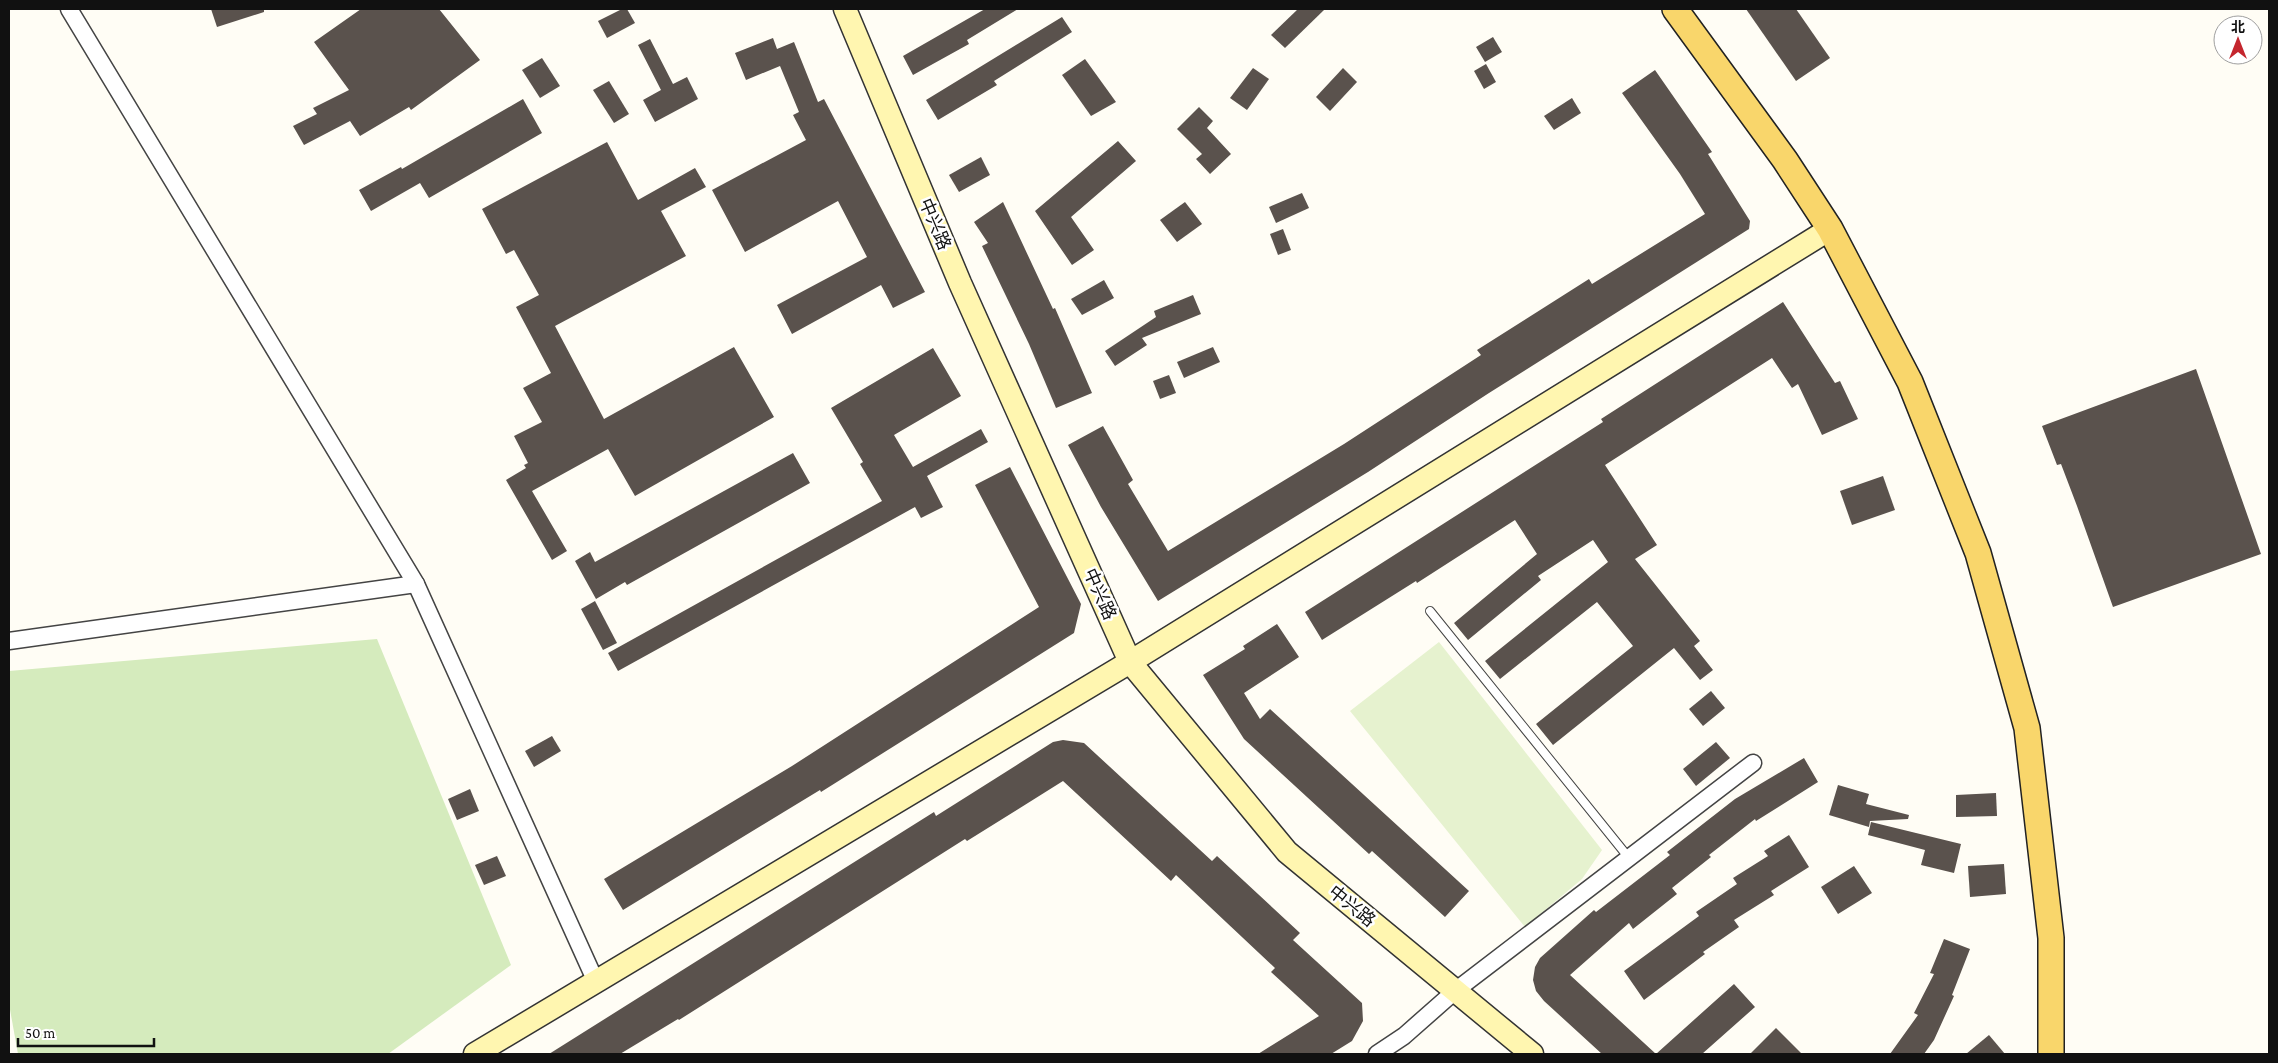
<svg xmlns="http://www.w3.org/2000/svg" width="2278" height="1063" font-family="'Crimson Pro','Noto Sans SC',serif">
  <style>
    .green { fill: #d5ebbd }
    .pitch { fill: #e6f2cf }
    .building { fill: #5a524d }
    .lines { fill: none; stroke-linecap: round; stroke-linejoin: round }
    .service-casing { stroke: #444; stroke-width: 10 }
    .minor-casing { stroke: #444; stroke-width: 19 }
    .secondary-casing { stroke: #333; stroke-width: 25 }
    .primary-casing { stroke: #222; stroke-width: 28 }
    .service { stroke: #fff; stroke-width: 8 }
    .minor { stroke: #fff; stroke-width: 16 }
    .secondary { stroke: #fff6b0; stroke-width: 22 }
    .primary { stroke: #f9d66b; stroke-width: 25 }
    .labels { text-anchor: middle; stroke-width: 5; stroke-linejoin: round; paint-order: stroke }
    .street-label { font-size: 18px; fill: #111; stroke: #fff }
  </style>
  <rect width="100%" height="100%" fill="#fffdf5"/>
  <polygon class="green" points="377,639 511,965 388,1054 18,1054 9,1004 9,671"/>
  <polygon class="pitch" points="1439,642 1602,850 1582,879 1525,927 1350,711"/>
  <g class="building">
    <polygon points="211,9 264,9 264,12 217,27"/>
    <polygon points="361,9 439,9 480,60 411,110 409,107 360,136 350,121 304,145 293,126 317,114 313,108 349,90 314,42"/>
    <polygon points="622,9 627,9 635,23 607,38 598,21"/>
    <polygon points="985,9 1018,9 967,40 969,44 913,75 903,56"/>
    <polygon points="1298,9 1325,9 1285,48 1271,35"/>
    <polygon points="1746,9 1796,9 1830,58 1796,81"/>
    <polygon points="1062,17 1072,32 994,81 997,85 938,120 926,100"/>
    <polygon points="1493,37 1502,52 1485,62 1476,47"/>
    <polygon points="773,38 777,49 794,42 818,102 824,99 925,292 893,308 881,285 792,334 777,305 867,257 838,201 745,252 712,190 806,140 793,115 799,112 780,66 746,80 735,53"/>
    <polygon points="650,39 673,84 687,77 698,99 655,122 643,100 661,90 638,45"/>
    <polygon points="542,58 560,86 540,98 522,70"/>
    <polygon points="1085,59 1116,102 1091,116 1062,75"/>
    <polygon points="1486,64 1496,82 1484,89 1474,71"/>
    <polygon points="1253,68 1269,79 1247,110 1230,98"/>
    <polygon points="1343,68 1357,82 1330,111 1316,97"/>
    <polygon points="1655,70 1712,152 1708,154 1750,221 1749,229 1489,393 1368,472 1158,601 1101,507 1068,445 1103,426 1133,480 1128,484 1168,551 1344,444 1481,355 1477,350 1589,279 1592,284 1705,214 1680,174 1622,93"/>
    <polygon points="609,81 629,114 614,123 593,90"/>
    <polygon points="1572,98 1581,113 1554,130 1544,116"/>
    <polygon points="523,99 542,133 429,198 420,183 371,211 359,190 401,167 402,169"/>
    <polygon points="1199,107 1213,121 1207,128 1231,154 1210,174 1196,159 1202,154 1177,129"/>
    <polygon points="1118,141 1136,161 1071,217 1094,250 1072,265 1035,211"/>
    <polygon points="607,142 638,200 695,168 706,187 661,211 686,256 555,326 604,419 734,347 774,417 635,496 608,449 532,491 567,551 552,560 506,480 526,468 524,465 528,463 514,436 542,422 523,388 551,373 516,307 539,295 514,250 506,254 482,209"/>
    <polygon points="981,157 990,175 959,192 949,175"/>
    <polygon points="1302,193 1309,208 1276,223 1269,207"/>
    <polygon points="1003,202 1053,309 1055,308 1092,393 1056,408 1029,344 982,246 988,243 974,222"/>
    <polygon points="1185,202 1202,224 1177,242 1160,220"/>
    <polygon points="1283,229 1291,250 1278,255 1270,234"/>
    <polygon points="1104,280 1114,298 1082,315 1071,299"/>
    <polygon points="1193,295 1201,314 1142,338 1147,345 1115,366 1105,351 1156,317 1154,311"/>
    <polygon points="1783,302 1835,383 1840,381 1858,419 1822,435 1798,384 1792,388 1772,358 1605,465 1657,545 1635,559 1700,641 1694,646 1713,670 1700,680 1674,648 1553,745 1536,724 1633,646 1597,602 1500,679 1485,661 1608,562 1593,540 1538,576 1541,580 1468,640 1454,623 1537,554 1515,520 1417,583 1416,581 1322,640 1305,612 1603,422 1601,419"/>
    <polygon points="1213,347 1220,362 1184,378 1177,362"/>
    <polygon points="933,348 961,396 894,435 913,467 981,429 988,442 927,476 943,507 921,518 915,507 618,671 608,653 882,501 860,464 863,462 831,408"/>
    <polygon points="2196,369 2261,554 2113,607 2077,506 2061,464 2057,465 2042,426"/>
    <polygon points="1169,375 1176,393 1160,399 1153,381"/>
    <polygon points="793,453 810,483 627,585 625,582 596,599 575,561 590,552 595,562"/>
    <polygon points="1010,467 1081,604 1074,633 821,792 820,790 623,910 604,879 792,766 1039,607 975,485"/>
    <polygon points="1883,476 1895,510 1852,525 1840,491"/>
    <polygon points="595,601 617,643 603,650 581,609"/>
    <polygon points="1277,624 1299,657 1244,693 1260,719 1270,709 1469,891 1445,917 1372,851 1369,854 1244,739 1203,675 1245,649 1243,646"/>
    <polygon points="1711,691 1725,708 1703,726 1689,709"/>
    <polygon points="552,736 561,751 534,767 525,751"/>
    <polygon points="1063,740 1084,743 1212,861 1217,856 1300,933 1293,940 1362,1003 1363,1021 1352,1041 1331,1054 1258,1054 1319,1016 1271,972 1275,968 1176,875 1171,881 1063,781 967,841 965,839 679,1020 678,1019 620,1054 549,1054 934,812 936,816 1053,742"/>
    <polygon points="1716,742 1730,758 1696,786 1683,769"/>
    <polygon points="1804,758 1818,782 1756,821 1755,819 1709,855 1711,857 1672,888 1677,894 1633,929 1629,923 1570,975 1656,1054 1734,984 1755,1007 1702,1054 1602,1054 1544,1001 1536,991 1533,980 1535,967 1540,958 1594,910 1596,912 1670,855 1667,852 1735,799"/>
    <polygon points="1838,785 1869,794 1866,804 1909,815 1908,819 1870,821 1869,827 1829,815"/>
    <polygon points="470,789 479,811 457,820 448,799"/>
    <polygon points="1996,793 1997,816 1956,817 1956,795"/>
    <polygon points="1871,822 1961,844 1954,873 1921,865 1925,850 1868,835"/>
    <polygon points="1789,835 1809,867 1771,891 1774,895 1734,920 1739,927 1703,952 1705,954 1644,1000 1624,971 1699,916 1696,912 1737,884 1733,878 1768,856 1764,851"/>
    <polygon points="497,856 506,876 484,885 475,865"/>
    <polygon points="2004,864 2006,894 1970,897 1968,866"/>
    <polygon points="1854,866 1872,893 1838,914 1821,887"/>
    <polygon points="1944,939 1970,949 1952,995 1954,996 1934,1040 1924,1054 1890,1054 1918,1015 1914,1013 1934,974 1930,973"/>
    <polygon points="1776,1028 1802,1054 1750,1054"/>
    <polygon points="1989,1035 2005,1054 1966,1054"/>
  </g>
  <g class="lines">
    <defs>
      <polyline id="service" points="1430,611 1629,858"/>
      <g id="minor">
        <polyline points="69,9 416,584 596,982"/>
        <polyline points="9,641 416,584"/>
        <polyline points="1377,1054 1404,1036 1455,991 1753,763"/>
      </g>
      <g id="secondary">
        <polyline points="845,9 960,283 1130,662 1287,852 1532,1054"/>
        <polyline points="475,1054 1130,662 1830,229"/>
      </g>
      <polyline id="primary" points="1675,9 1785,160 1830,229 1910,382 1978,553 2027,728 2051,938 2051,1054"/>
    </defs>
    <use href="#service" class="service-casing"/>
    <use href="#minor" class="minor-casing"/>
    <use href="#secondary" class="secondary-casing"/>
    <use href="#primary" class="primary-casing"/>
    <use href="#service" class="service"/>
    <use href="#minor" class="minor"/>
    <use href="#secondary" class="secondary"/>
    <use href="#primary" class="primary"/>
  </g>
  <g class="labels">
    <g class="street-label">
      <text transform="translate(935 224) rotate(67)" y="6">中兴路</text>
      <text transform="translate(1100 594) rotate(66)" y="6">中兴路</text>
      <text transform="translate(1352 906) rotate(39)" y="6">中兴路</text>
    </g>
  </g>
  <rect width="2278" height="1063" fill="none" stroke="#111111" stroke-width="20"/>
  <g transform="translate(2238 40)"><circle r="24" fill="#ffffff" stroke="#a0a0a0"/>
  <path d="M0-4L9 19L0 12L-9 19Z" fill="#c4262e"/>
  <text y="-8" font-size="14" font-weight="bold" text-anchor="middle" fill="#111111">北</text>
  </g>
  <path d="M18 1038v8h136v-8" fill="none" stroke="#111111" stroke-width="2.5"/>
  <text x="25" y="1038" font-size="15" fill="#111111" stroke="#ffffff" stroke-width="4" paint-order="stroke">50 m</text>
</svg>
